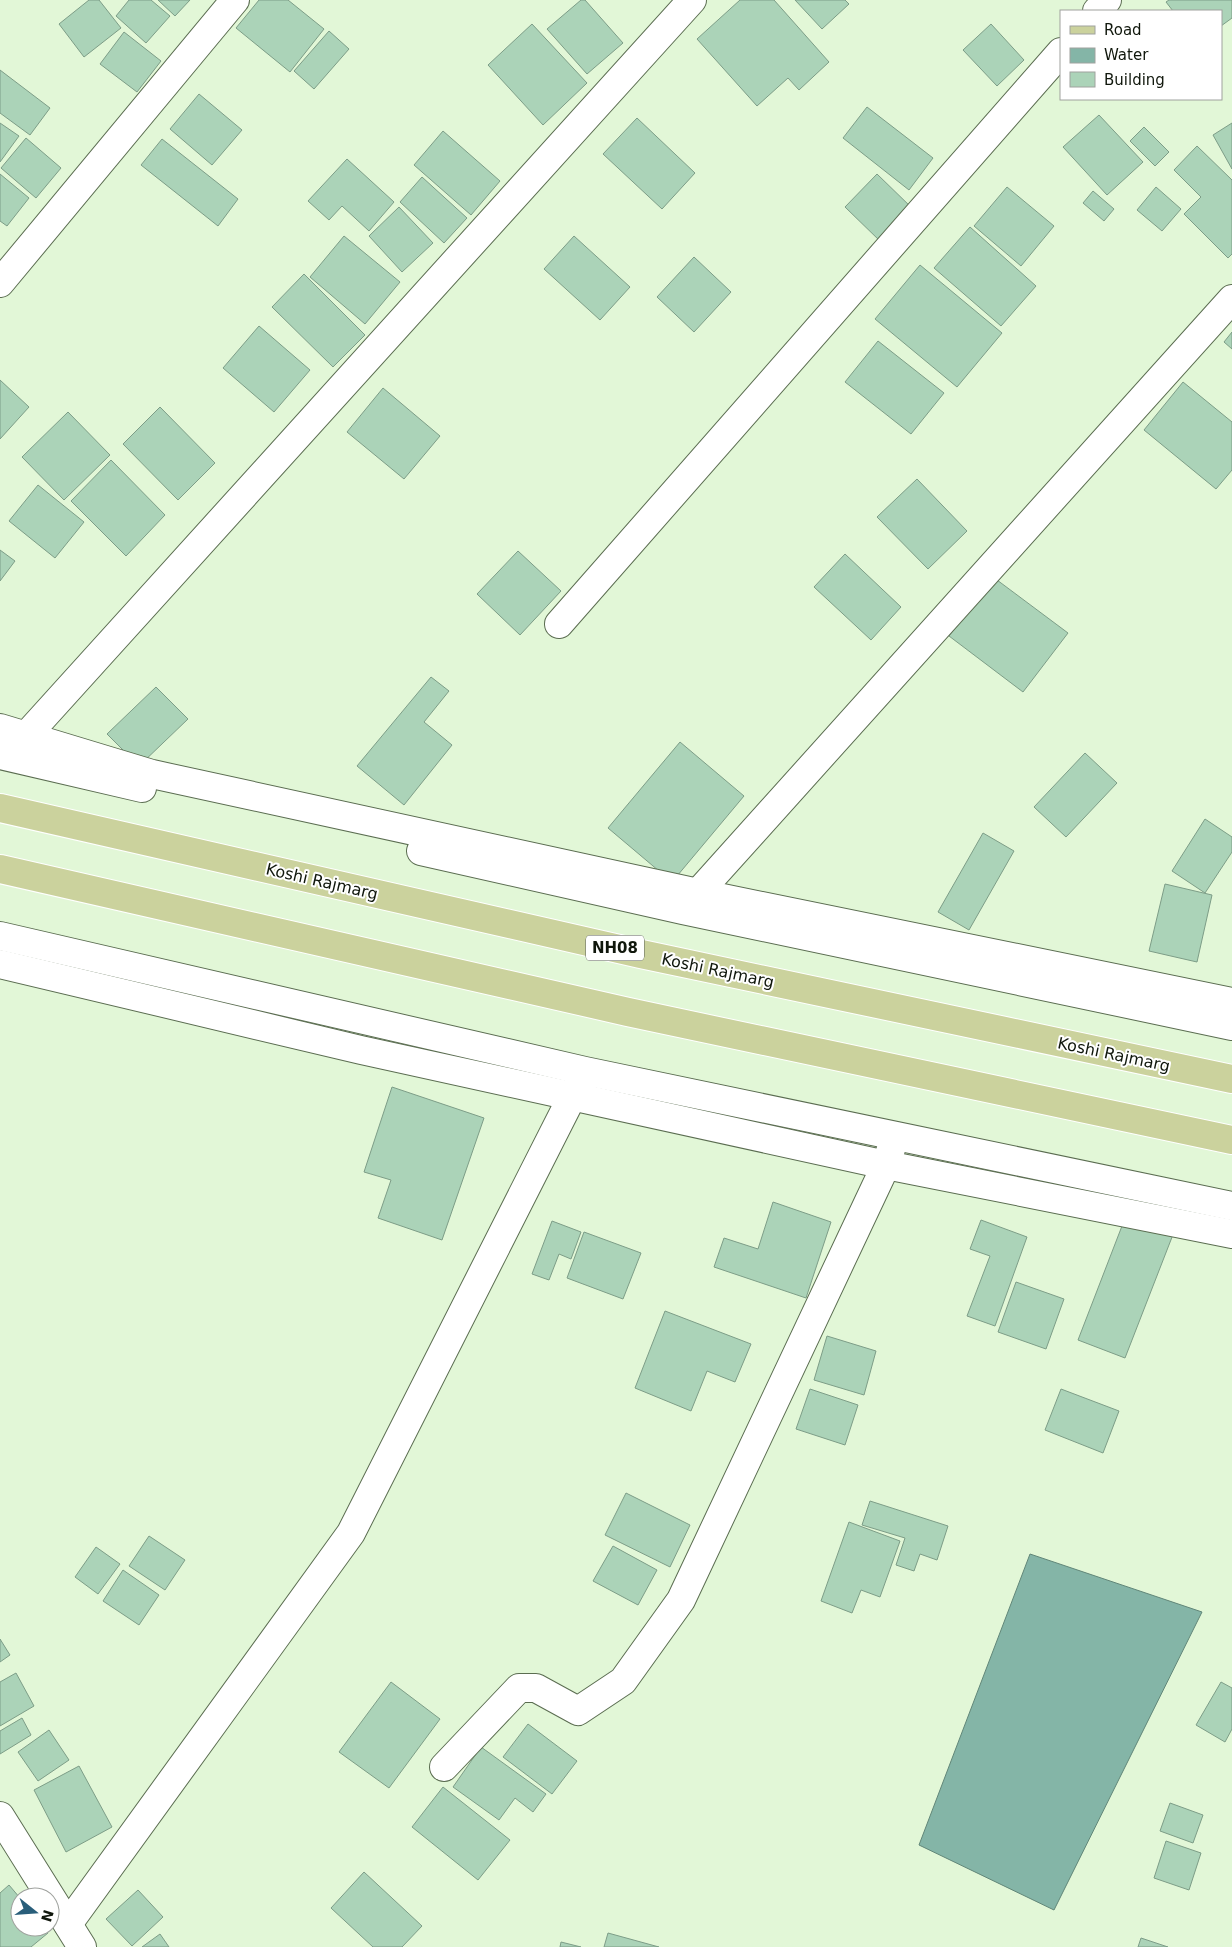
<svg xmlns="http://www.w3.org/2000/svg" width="1232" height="1947" font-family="'DejaVu Sans',sans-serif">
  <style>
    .water { fill: #84b5a7; stroke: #618678 }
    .building { fill: #abd3b8; stroke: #7d9d87 }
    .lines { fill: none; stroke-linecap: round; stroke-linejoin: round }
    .minor-casing { stroke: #5b6d51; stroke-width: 30 }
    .major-casing { stroke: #fff; stroke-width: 30 }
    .minor { stroke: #fff; stroke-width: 28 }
    .major { stroke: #cbd29d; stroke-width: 28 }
    .labels { text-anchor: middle; stroke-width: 4; stroke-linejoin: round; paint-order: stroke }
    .shield { fill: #fff; stroke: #585d55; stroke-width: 1 }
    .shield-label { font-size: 15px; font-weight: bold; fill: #10170c }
    .street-label { font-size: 16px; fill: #10170c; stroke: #fff }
  </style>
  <rect width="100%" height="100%" fill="#e2f7d7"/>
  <polygon class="water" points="1030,1554 1202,1612 1054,1910 919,1845"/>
  <g class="building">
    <polygon points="89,0 99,0 121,28 84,57 59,24"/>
    <polygon points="129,0 151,0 170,16 146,43 116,16"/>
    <polygon points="158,0 190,0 175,16"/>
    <polygon points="259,0 288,0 324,29 290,72 236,28"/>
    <polygon points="581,0 585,0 623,43 587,74 547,29"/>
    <polygon points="740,0 774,0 829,62 799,90 788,78 757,106 697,39"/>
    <polygon points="795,0 845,0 849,4 822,29"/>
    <polygon points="1169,0 1232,0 1232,18 1221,26 1221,11 1173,11 1166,2"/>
    <polygon points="532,24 587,83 543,125 488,65"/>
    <polygon points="991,24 1024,60 997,86 963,50"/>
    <polygon points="329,31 349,49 314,89 294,71"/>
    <polygon points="124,32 161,61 137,92 100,64"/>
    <polygon points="0,70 50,108 30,135 0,113"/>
    <polygon points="199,94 242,130 212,165 170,129"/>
    <polygon points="867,107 933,158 909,190 843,138"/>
    <polygon points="1099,115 1143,162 1107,195 1063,147"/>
    <polygon points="637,118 695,173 662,209 603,154"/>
    <polygon points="0,123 19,136 0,162"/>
    <polygon points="1232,123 1232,169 1213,135"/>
    <polygon points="1144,127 1169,152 1155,166 1130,141"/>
    <polygon points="443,131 500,181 471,215 414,165"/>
    <polygon points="26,138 61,168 36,198 1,168"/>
    <polygon points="162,139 238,199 218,226 141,165"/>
    <polygon points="1197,146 1232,180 1232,254 1228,258 1184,214 1201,197 1174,170"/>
    <polygon points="347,159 394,202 369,231 342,206 329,220 308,201"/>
    <polygon points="0,174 29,198 7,226 0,221"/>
    <polygon points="877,174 913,209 881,242 845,207"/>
    <polygon points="422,177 467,218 444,243 400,202"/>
    <polygon points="1007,187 1054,226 1021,266 974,226"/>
    <polygon points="1156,187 1181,209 1162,231 1137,210"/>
    <polygon points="1093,191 1114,209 1104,221 1083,203"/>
    <polygon points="399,207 433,243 402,272 369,236"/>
    <polygon points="970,227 1036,286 1001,326 934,268"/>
    <polygon points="344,236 400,282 365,324 310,277"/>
    <polygon points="574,236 630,287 600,320 544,269"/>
    <polygon points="694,257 731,292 694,332 657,297"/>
    <polygon points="920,265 1002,333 957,387 875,319"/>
    <polygon points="304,274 365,335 333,367 272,307"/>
    <polygon points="259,326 310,370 274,412 223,368"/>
    <polygon points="1232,332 1232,349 1224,342"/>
    <polygon points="878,341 944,393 911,434 845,382"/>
    <polygon points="0,380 29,407 0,439"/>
    <polygon points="1183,382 1232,422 1232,470 1216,489 1144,430"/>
    <polygon points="383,388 440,436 404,479 347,432"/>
    <polygon points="160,407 215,463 178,500 123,444"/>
    <polygon points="68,412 110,455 64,500 22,457"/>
    <polygon points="111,460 165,515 126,556 71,501"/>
    <polygon points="917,479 967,531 928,569 877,517"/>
    <polygon points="38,485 84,522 55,558 9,521"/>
    <polygon points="0,550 15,561 0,581"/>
    <polygon points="518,551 561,591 520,635 477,594"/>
    <polygon points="845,554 901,607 871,640 814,587"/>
    <polygon points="993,577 1068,633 1023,692 949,636"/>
    <polygon points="431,677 449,691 424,722 452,745 404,805 357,766"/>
    <polygon points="156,687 188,719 139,766 107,734"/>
    <polygon points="680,742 744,796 672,882 608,828"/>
    <polygon points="1085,753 1117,783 1066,837 1034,807"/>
    <polygon points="1205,819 1232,837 1232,852 1205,893 1172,871"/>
    <polygon points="983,833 1014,851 969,930 938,912"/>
    <polygon points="1165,884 1212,895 1197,962 1149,951"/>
    <polygon points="392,1087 484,1118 442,1240 378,1218 391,1180 364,1172"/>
    <polygon points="773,1202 831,1222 806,1298 714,1267 724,1238 758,1249"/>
    <polygon points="1127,1213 1174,1232 1125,1358 1078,1340"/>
    <polygon points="981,1220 1027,1237 995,1326 967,1316 990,1256 970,1249"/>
    <polygon points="552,1221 581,1232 571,1259 559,1254 549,1280 532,1274"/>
    <polygon points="584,1232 641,1253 623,1299 567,1278"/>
    <polygon points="1016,1282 1064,1299 1046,1349 998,1332"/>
    <polygon points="665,1311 751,1344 735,1382 707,1371 691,1411 635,1388"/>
    <polygon points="827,1336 876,1351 864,1395 814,1380"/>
    <polygon points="810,1389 858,1405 845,1445 796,1429"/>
    <polygon points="1061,1389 1119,1411 1103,1453 1045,1430"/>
    <polygon points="626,1493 690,1525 670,1567 605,1535"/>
    <polygon points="870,1501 948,1526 937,1560 920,1554 914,1571 896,1565 905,1538 862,1525"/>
    <polygon points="849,1522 900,1541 880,1597 861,1590 852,1613 821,1601"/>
    <polygon points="149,1536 185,1560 165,1590 129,1566"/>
    <polygon points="613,1546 657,1570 638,1605 593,1581"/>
    <polygon points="96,1547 120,1564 98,1594 75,1577"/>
    <polygon points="123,1570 159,1595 139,1625 103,1601"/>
    <polygon points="0,1639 10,1655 0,1662"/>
    <polygon points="16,1673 34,1706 0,1726 0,1682"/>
    <polygon points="391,1682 440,1719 389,1788 339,1752"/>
    <polygon points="1221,1682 1232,1688 1232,1729 1225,1742 1196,1725"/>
    <polygon points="22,1718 31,1735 0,1754 0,1731"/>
    <polygon points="528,1724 577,1761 552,1794 503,1757"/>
    <polygon points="49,1730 69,1760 38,1781 18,1752"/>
    <polygon points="481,1747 546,1794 533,1812 515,1798 499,1820 453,1787"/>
    <polygon points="79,1766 112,1827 66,1852 34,1790"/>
    <polygon points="443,1787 510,1840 478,1880 412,1827"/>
    <polygon points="1170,1803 1203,1815 1193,1843 1160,1831"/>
    <polygon points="1166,1841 1201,1853 1189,1890 1154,1878"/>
    <polygon points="364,1872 422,1926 402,1947 373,1947 331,1908"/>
    <polygon points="9,1885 20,1898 20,1927 44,1927 48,1933 31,1947 0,1947 0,1893"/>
    <polygon points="138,1890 163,1917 132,1946 106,1919"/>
    <polygon points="608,1933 659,1947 604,1947"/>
    <polygon points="160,1934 169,1947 142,1947"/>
    <polygon points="1141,1938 1168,1947 1138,1947"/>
    <polygon points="561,1942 581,1947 560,1947"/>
  </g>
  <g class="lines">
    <defs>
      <g id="minor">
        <polyline points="1097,11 1107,0"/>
        <polyline points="0,283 235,0"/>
        <polyline points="559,624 1061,52"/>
        <polyline points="0,728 152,774 698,893 1232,1002"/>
        <polyline points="16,747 692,0"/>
        <polyline points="0,755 142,788"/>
        <polyline points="421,851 683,910 1232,1026"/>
        <polyline points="688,904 1232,299"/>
        <polyline points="0,936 585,1071 1232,1206"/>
        <polyline points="0,964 361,1050 886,1165 1232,1234"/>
        <polyline points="444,1767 519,1688 536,1688 578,1711 623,1681 681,1600 886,1165 891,1149"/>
        <polyline points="0,1816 82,1947"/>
        <polyline points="68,1924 351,1533 581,1079"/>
      </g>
      <g id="major">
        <polyline points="0,808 641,954 1232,1079"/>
        <polyline points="0,869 628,1012 1232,1140"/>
      </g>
    </defs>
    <use href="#minor" class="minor-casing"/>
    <use href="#major" class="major-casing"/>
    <use href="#minor" class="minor"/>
    <use href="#major" class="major"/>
  </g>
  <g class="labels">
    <rect class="shield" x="586" y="935.5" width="58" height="25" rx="4"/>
    <g class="shield-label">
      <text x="615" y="953">NH08</text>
    </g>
    <g class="street-label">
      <text transform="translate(322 881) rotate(13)" y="6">Koshi Rajmarg</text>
      <text transform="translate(718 970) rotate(12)" y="6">Koshi Rajmarg</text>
      <text transform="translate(1114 1054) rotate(12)" y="6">Koshi Rajmarg</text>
    </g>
  </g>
  <rect x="1060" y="10" width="162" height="90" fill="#ffffff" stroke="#9fa29e"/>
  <rect x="1070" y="26" width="25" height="8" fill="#cbd29d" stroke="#9fa29e"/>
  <text x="1104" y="35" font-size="15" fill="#10170c">Road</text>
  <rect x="1070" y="48" width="25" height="15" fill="#84b5a7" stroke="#9fa29e"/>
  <text x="1104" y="60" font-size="15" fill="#10170c">Water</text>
  <rect x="1070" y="72" width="25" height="15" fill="#abd3b8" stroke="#9fa29e"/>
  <text x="1104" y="85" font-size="15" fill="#10170c">Building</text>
  <g transform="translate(35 1912) rotate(107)"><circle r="24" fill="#ffffff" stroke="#9fa29e"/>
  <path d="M0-4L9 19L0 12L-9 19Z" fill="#295e7a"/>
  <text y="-8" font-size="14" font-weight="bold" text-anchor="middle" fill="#10170c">N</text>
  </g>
</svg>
